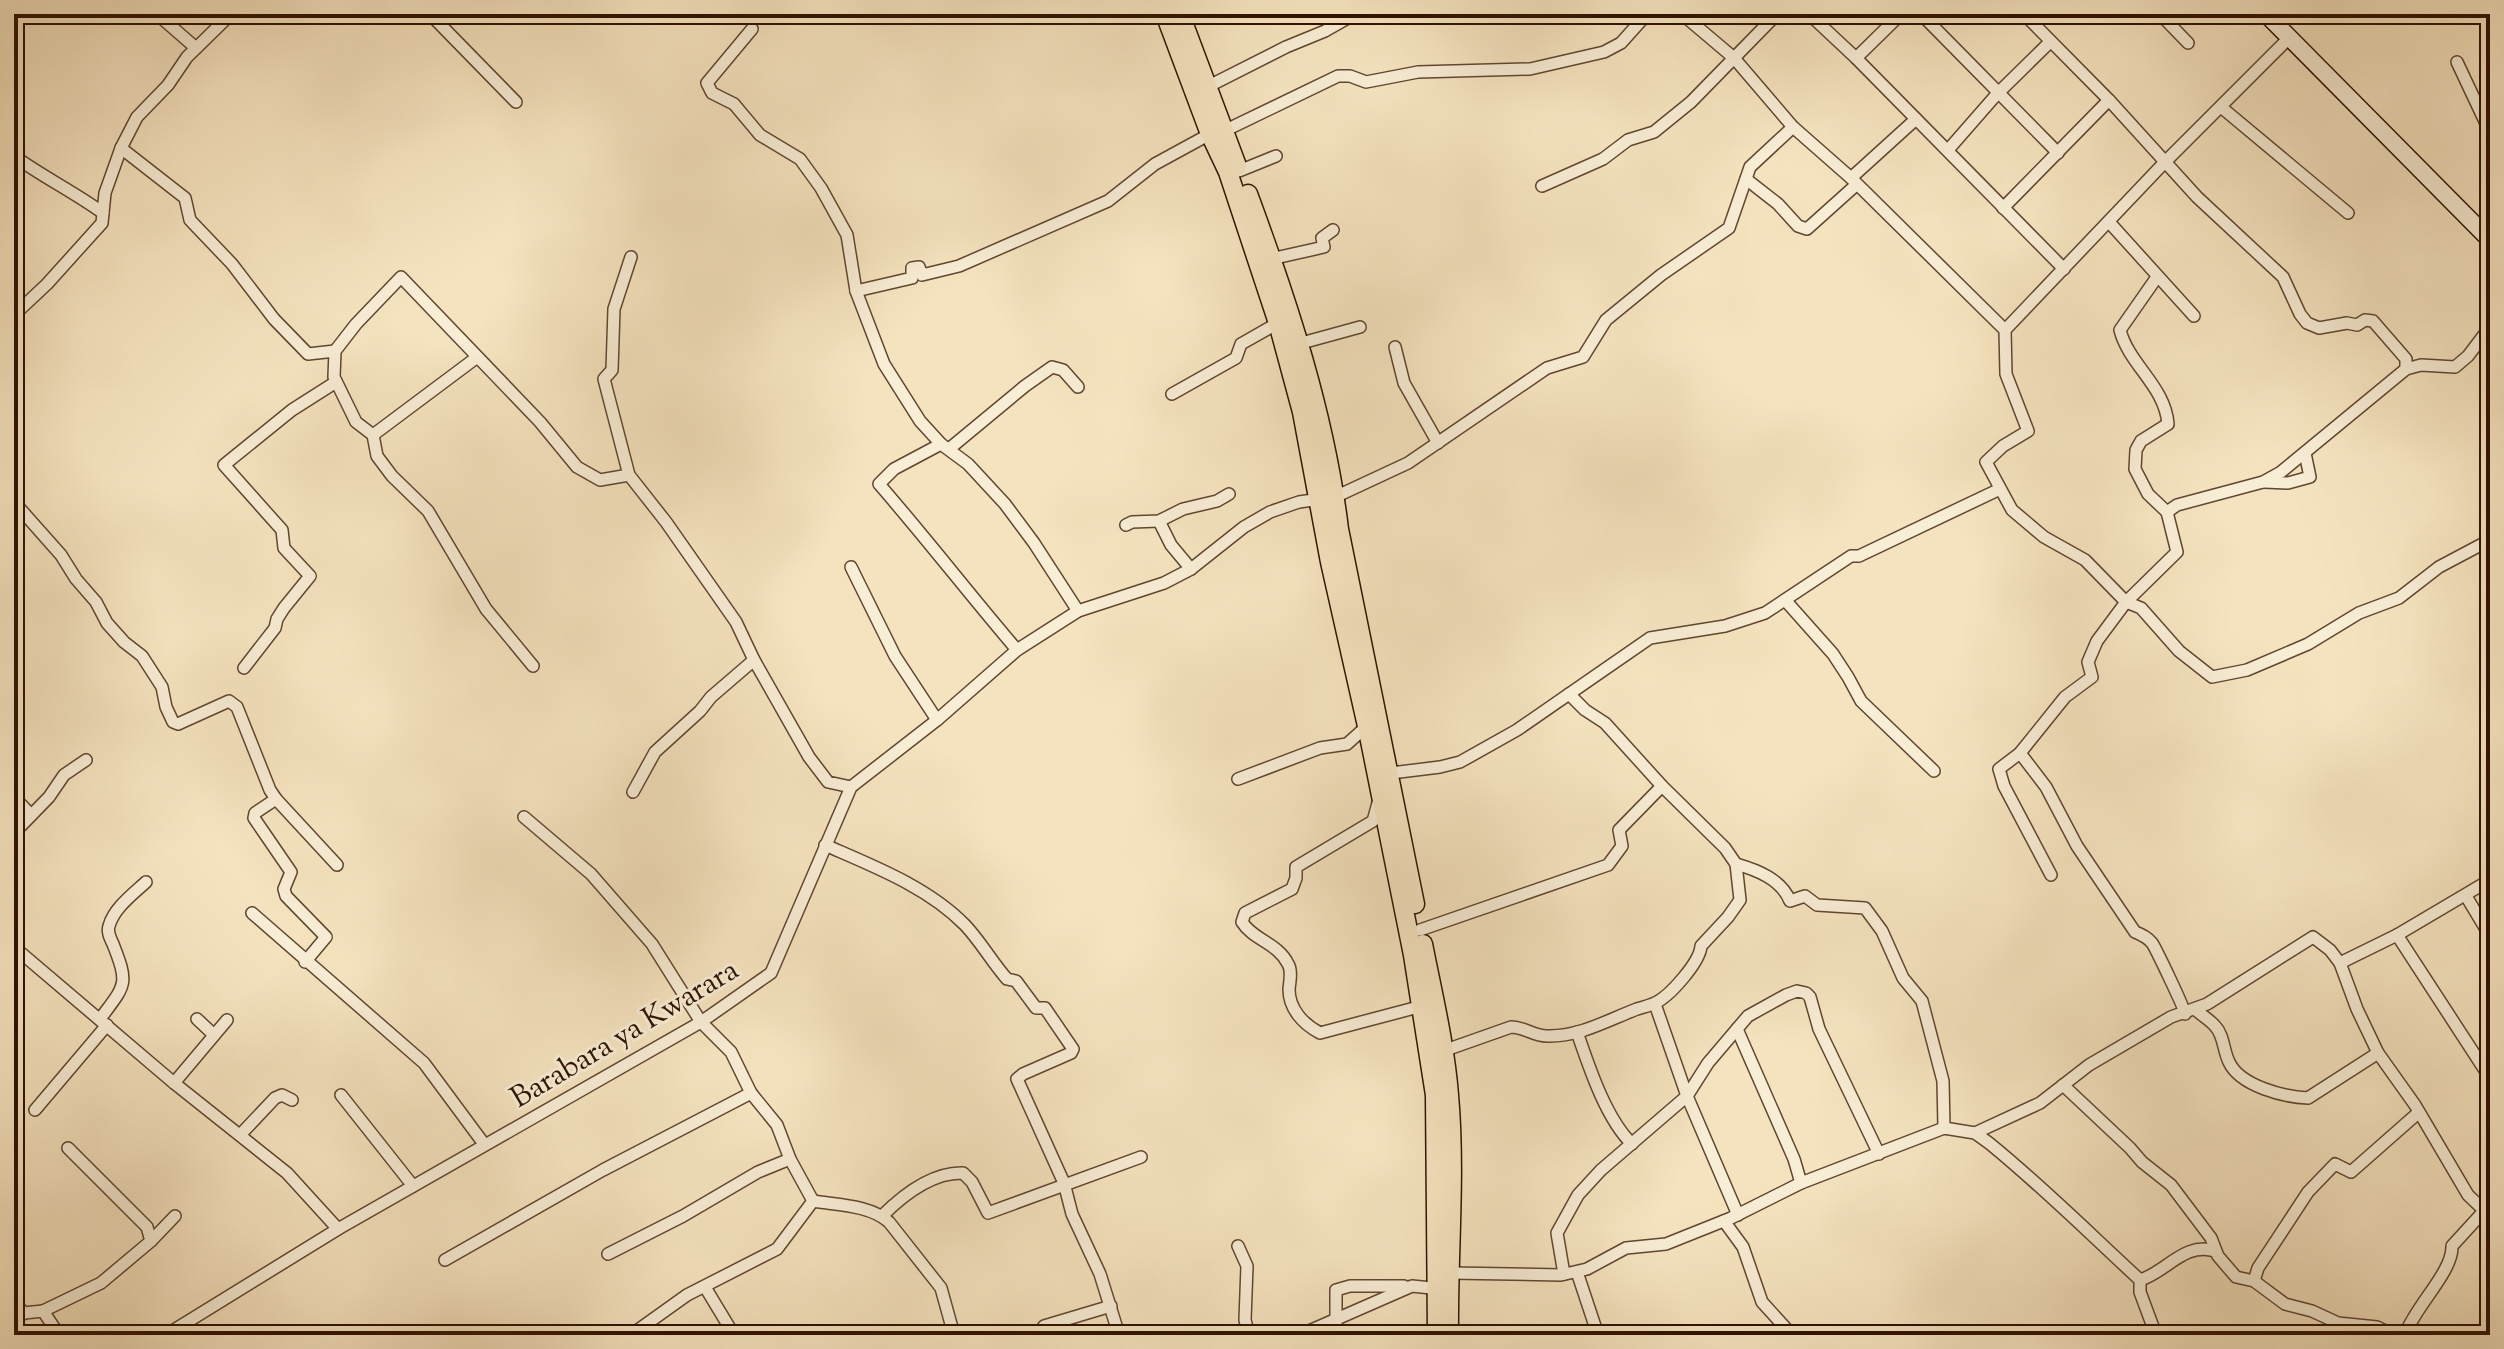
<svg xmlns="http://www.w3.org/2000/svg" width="2504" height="1349" font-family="'Sorts Mill Goudy',serif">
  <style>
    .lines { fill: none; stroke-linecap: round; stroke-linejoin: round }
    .street-casing { stroke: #604630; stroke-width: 14 }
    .secondary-casing { stroke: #2e1100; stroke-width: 19 }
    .primary-casing { stroke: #2e1100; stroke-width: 21 }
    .street { stroke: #f8edd5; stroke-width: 11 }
    .secondary { stroke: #f8edd5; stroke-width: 16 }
    .primary { stroke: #f5e3bf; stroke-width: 18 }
    .labels { text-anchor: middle; stroke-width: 6; stroke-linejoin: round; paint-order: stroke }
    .street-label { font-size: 30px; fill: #2e1100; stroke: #f8edd5 }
  </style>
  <rect width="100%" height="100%" fill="#f5e3bf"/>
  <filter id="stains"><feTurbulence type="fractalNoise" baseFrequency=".0025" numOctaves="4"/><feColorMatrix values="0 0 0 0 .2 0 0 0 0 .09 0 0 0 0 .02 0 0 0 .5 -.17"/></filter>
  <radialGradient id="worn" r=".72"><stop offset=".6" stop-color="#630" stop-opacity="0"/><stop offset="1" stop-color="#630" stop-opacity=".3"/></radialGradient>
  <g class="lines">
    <defs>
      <g id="street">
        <polyline points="157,14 196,48"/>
        <polyline points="430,14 516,102"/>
        <polyline points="1682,14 1734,58 1793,127 1851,178 2005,330 2006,374 2028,431 2003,446 1986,462 2012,510 2044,537 2085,560 2126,602 2141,608 2179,651 2212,677 2247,670 2308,644 2359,613 2399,598 2439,567 2490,540"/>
        <polyline points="1809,14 1856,58 2064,269"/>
        <polyline points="1921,14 2058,153"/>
        <polyline points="2024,14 2109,100 2197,197 2283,277 2300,314 2307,323 2319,328 2347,323 2357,325 2365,320 2373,321 2406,359 2406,369"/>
        <polyline points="2160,14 2188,43"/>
        <polyline points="752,29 707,83 712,93 734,104 760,135 800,159 821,188 847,235 856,291 884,364 920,421 941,444 968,464 1005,504 1034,543 1078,611"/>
        <polyline points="1856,58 1901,14"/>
        <polyline points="2457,62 2490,132"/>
        <polyline points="1207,87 1286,47 1325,31 1355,14"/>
        <polyline points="2221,107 2348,213"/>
        <polyline points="121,148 185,198 190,220 232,264 274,319 308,354 335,351"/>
        <polyline points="1948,150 1997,94 2050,42"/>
        <path d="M 14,156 C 43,177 74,192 103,213"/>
        <polyline points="1239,171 1276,156"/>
        <polyline points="1851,178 1916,119"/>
        <polyline points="1746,179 1778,204 1798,226 1807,229 1856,185"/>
        <polyline points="1542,186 1603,159 1628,140 1654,132 1691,102 1777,14"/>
        <polyline points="2003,208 2109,100"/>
        <polyline points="2109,222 2194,316"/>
        <polyline points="1271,259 1324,247 1322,238 1333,230"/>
        <path d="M 2157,277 L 2120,330 C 2129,365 2165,386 2168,424 L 2141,441 L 2136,450 L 2135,469 L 2148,494 L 2167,512"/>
        <polyline points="856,291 912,278 912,268 919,267 922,275 959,266 1108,201 1155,164 1210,134 1224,131 1338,76 1350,76 1366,82 1418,72 1530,69 1604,52 1621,43 1647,14"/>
        <polyline points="14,315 47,284 102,223 105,193 121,148 137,117 168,85 187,57 231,14"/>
        <polyline points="2005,330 2164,163 2289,38"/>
        <polyline points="1298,344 1360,327"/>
        <polyline points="1395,347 1404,383 1438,443"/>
        <polyline points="476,358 373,435 377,456 392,476 428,511 486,609 533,666"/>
        <polyline points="1172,394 1236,358 1241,344 1278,323"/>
        <polyline points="373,435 356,422 334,377 335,351 356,324 401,277 540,422 577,467 600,480 629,475 666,522 736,622 754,660 809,757 828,782 851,787"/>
        <path d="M 941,444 L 894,469 L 879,484 C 926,538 970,595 1017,650"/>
        <polyline points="949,449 1025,386 1052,367 1063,370 1078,387"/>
        <polyline points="629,475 604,379 612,370 614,309 631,257"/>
        <polyline points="2264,482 2288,483 2310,477 2305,453"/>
        <polyline points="14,502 61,555 76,579 96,602 107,623 124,642 142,656 162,687 166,707 173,722 178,724 229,701 237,707 270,790 276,799 255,813 254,818 291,872 284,889 286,896 326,937 305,962"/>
        <polyline points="1159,521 1171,545 1191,569"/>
        <polyline points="1126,525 1132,522 1159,521 1183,509 1217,501 1229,494"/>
        <polyline points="851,567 895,656 937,720"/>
        <polyline points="1785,600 1833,654 1848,677 1861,701 1934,771"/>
        <polyline points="244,668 275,628 277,619 284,608 310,576 284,548 282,530 224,465 292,410 336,382"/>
        <path d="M 2020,753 L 2046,787 L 2077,846 L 2135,932 C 2142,935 2147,937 2152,943 C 2155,947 2185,1009 2185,1014"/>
        <polyline points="1383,774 1440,767 1460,762 1517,730 1650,638 1725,626 1765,613 1851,556 1859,556 2000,489"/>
        <polyline points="1238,779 1320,748 1347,744 1367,726"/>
        <polyline points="633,792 655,752 700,711 711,697 754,660"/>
        <polyline points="14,797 31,815"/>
        <polyline points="276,799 337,865"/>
        <path d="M 1378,803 L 1373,821 L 1296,867 L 1296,878 L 1292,889 L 1245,913 L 1242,922 C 1253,940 1278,943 1288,964 C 1292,970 1290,981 1289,989 C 1289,1009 1303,1024 1320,1033 L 1422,1006"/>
        <polyline points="524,817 591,874 652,944 701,1022 731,1052 751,1093 777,1125 790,1159 813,1201"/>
        <polyline points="14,833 49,797 64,775 86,760"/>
        <path d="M 825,845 C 873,866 928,887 965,925 C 981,942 992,962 1007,979 L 1016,981 L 1036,1008 L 1045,1008 L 1073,1049 L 1071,1053 L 1023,1074 L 1017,1079 L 1064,1183 L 1072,1214 L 1100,1274 L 1119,1335"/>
        <path d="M 1736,864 C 1757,870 1781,879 1790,901 L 1805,896 L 1817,905 L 1865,908 L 1882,931 L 1903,978 L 1922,1001 L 1943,1081 L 1944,1128"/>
        <polyline points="2051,875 2004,786 1999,769 2020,753 2065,697 2092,677 2088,662 2097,641 2126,602 2177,552 2167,512 2177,505 2263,482 2281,472 2406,369 2421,365 2455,367 2468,356 2490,327"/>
        <polyline points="2466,896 2490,936"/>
        <polyline points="252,913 424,1063 484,1144"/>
        <polyline points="1420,930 1608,865 1622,846 1619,830 1662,786"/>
        <polyline points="2397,935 2490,1078"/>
        <polyline points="14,947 174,1083 287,1173 338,1229"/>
        <polyline points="2340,963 2397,935 2490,880"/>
        <polyline points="1655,1004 1687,1096 1738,1215"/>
        <path d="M 2195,1009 C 2201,1015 2210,1020 2215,1026 C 2224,1035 2223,1050 2229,1062 C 2240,1086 2284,1097 2308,1098 L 2378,1053"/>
        <path d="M 100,1019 C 126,984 129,985 113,944 C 110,938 107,932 109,926 C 114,908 133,894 146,882"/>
        <polyline points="197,1019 214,1035"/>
        <polyline points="1737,1029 1794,1159 1801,1183"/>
        <path d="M 1577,1032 C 1589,1067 1606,1119 1632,1144"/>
        <path d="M 1443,1051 L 1511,1027 C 1525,1027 1533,1036 1547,1036 C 1579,1037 1608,1020 1637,1009 C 1643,1007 1649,1006 1655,1003 C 1670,996 1700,962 1701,946 L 1728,917 L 1740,900 L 1736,864 L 1725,848 L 1662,786 L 1605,723 L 1585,710 L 1569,694"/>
        <polyline points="174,1083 227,1020"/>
        <polyline points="2063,1085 2130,1148 2142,1162 2171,1185 2211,1238 2218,1256 2236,1277 2254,1281 2285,1304 2312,1311 2338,1323 2377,1327 2394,1335"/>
        <polyline points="341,1095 413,1186"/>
        <polyline points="35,1110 107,1025"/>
        <polyline points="1975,1133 2040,1103 2089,1065 2171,1017 2207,1004 2313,937 2330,950 2340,963 2357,1009 2378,1053 2415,1105 2468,1195 2490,1216"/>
        <polyline points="241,1134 275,1098 282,1095 292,1100"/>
        <path d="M 813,1201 C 837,1205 870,1205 889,1222 L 941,1288 L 954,1335"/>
        <path d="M 882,1216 C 903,1195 932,1172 963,1173 L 972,1182 L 988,1213 L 1141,1157"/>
        <polyline points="1724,1221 1743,1247 1762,1302 1792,1335"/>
        <polyline points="151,1241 175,1216"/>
        <polyline points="1238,1246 1247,1266 1245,1320 1249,1335"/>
        <polyline points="608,1254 683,1216 758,1172 790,1159"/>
        <polyline points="445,1260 603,1170 751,1093"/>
        <polyline points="1577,1272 1598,1335"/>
        <path d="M 1451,1273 L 1561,1275 L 1587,1269 L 1626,1248 L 1666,1244 L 1731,1218 L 1801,1183 L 1944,1128 L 1975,1133 L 1989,1143 C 2042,1186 2090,1234 2140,1280 L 2140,1292 L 2156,1335"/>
        <polyline points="1564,1274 1557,1233 1578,1195 1601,1170 1687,1096 1708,1063 1748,1016 1786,995 1797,991 1806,993 1810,997 1819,1029 1879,1154"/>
        <path d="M 2140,1280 C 2165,1273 2185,1241 2215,1251"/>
        <polyline points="2254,1281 2258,1268 2308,1192 2335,1164 2351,1172 2418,1113"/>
        <polyline points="705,1287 734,1335"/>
        <polyline points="14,1302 24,1313 43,1311 59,1335"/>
        <polyline points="43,1311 101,1283 151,1241 147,1227 68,1148"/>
        <polyline points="14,1320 24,1313"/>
        <polyline points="166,1335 338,1229 701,1022 771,973 851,787 937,720 1017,650 1078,611 1164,583 1191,569 1244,527 1270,512 1299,502 1335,497 1408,463 1547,368 1583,357 1606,320 1661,275 1729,228 1750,167 1793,127"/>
        <polyline points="627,1335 638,1330 687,1295 777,1249 813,1201"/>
        <polyline points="1039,1335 1044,1326 1111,1306"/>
        <polyline points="1300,1335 1412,1286 1441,1289"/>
        <polyline points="1336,1335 1336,1290 1350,1286 1404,1286"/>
        <path d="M 2405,1335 C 2415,1306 2453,1272 2452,1246 L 2484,1211 L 2490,1197"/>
      </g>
      <polyline id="secondary" points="2266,14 2490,240"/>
      <g id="primary">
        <polyline points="1165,14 1210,134 1228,172 1278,323 1302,412 1330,562 1367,726 1413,955 1435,1095 1437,1335"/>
        <polyline points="1180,14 1237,166"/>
        <path d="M 1248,194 C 1288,302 1325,414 1339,529 L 1415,904"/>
        <path d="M 1423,944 C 1433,995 1445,1044 1449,1095 C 1456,1175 1448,1255 1449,1335"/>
      </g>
    </defs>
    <use href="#street" class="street-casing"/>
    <use href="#secondary" class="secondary-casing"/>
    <use href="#primary" class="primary-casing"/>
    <use href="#street" class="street"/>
    <use href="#secondary" class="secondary"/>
    <use href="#primary" class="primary"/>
  </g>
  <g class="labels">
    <g class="street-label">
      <text transform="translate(624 1033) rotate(-31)" y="10">Barabara ya Kwarara</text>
    </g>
  </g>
  <rect width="2504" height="1349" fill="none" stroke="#f5e3bf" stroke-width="48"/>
  <rect x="16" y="16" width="2472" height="1317" fill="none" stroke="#2e1100" stroke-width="4"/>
  <rect x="24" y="24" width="2456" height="1301" fill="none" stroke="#2e1100" stroke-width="2"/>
  <rect width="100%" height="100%" filter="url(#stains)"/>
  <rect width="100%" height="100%" fill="url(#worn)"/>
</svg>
